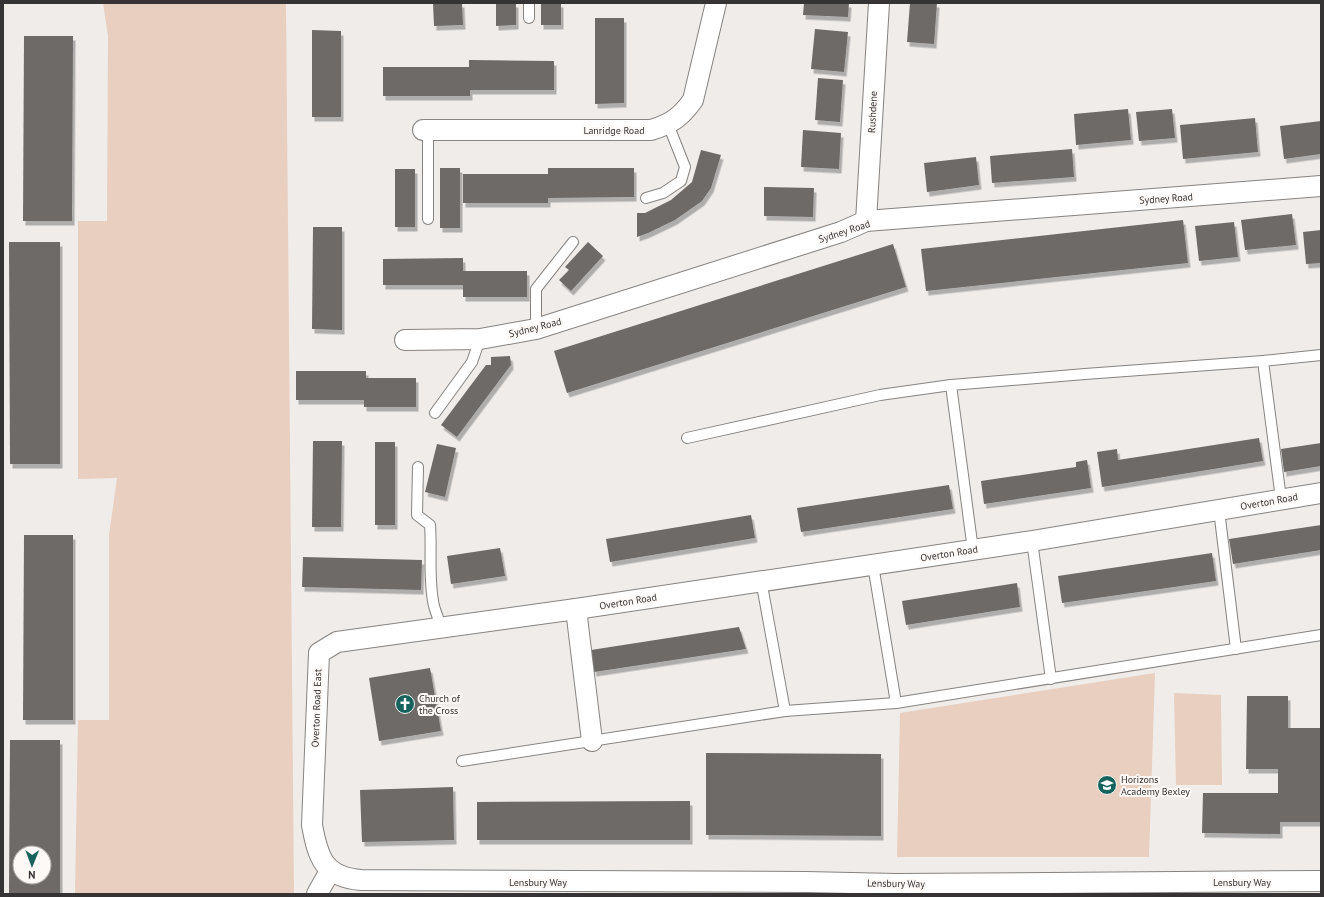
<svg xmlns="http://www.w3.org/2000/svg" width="1324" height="897" font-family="'PT Sans',sans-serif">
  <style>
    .green { fill: #e9cfc0 }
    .building { fill: #6d6a68; fill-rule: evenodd; filter: url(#shadow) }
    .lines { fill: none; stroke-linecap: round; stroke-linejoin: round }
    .lane-casing { stroke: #868381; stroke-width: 12 }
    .street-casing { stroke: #868381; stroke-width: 22 }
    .lane { stroke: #fff; stroke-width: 10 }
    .street { stroke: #fff; stroke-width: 20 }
    .labels { text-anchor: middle; stroke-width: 4; stroke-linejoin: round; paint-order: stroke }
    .street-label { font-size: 10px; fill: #353333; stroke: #fdf9f7 }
    .poi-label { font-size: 10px; fill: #353333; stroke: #fdf9f7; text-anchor: start }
  </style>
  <defs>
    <filter id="shadow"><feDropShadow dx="2.5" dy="4.5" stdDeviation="0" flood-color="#0004"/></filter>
  </defs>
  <rect width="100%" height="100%" fill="#efecea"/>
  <g class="green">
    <polygon points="103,3 286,3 294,894 75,894 78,720 109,720 109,535 117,478 78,479 78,221 107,221 108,36"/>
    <polygon points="1155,673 1149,857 897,857 900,713"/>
    <polygon points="1174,693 1221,695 1222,785 1176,785"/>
  </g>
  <g class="building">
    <polygon points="433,3 462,3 463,25 434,26"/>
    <polygon points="496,3 516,3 516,25 496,26"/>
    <rect x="541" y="3" width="20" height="22"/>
    <polygon points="804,3 849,3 848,17 803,15"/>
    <polygon points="910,3 937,3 934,44 907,42"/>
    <polygon points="595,18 624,18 624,103 595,104"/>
    <polygon points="815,29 848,32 844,72 811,69"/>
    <polygon points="312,30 341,31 341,117 312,117"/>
    <polygon points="24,36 73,36 72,221 23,221"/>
    <polygon points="469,60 554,61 554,90 470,90 470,96 383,96 383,67 469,67"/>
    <polygon points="818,78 843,80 840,122 815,120"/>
    <polygon points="1128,109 1131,140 1076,145 1074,114"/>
    <polygon points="1172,109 1175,138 1139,141 1136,112"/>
    <polygon points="1255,118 1258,152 1183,159 1180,125"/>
    <polygon points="1321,121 1321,154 1284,159 1280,126"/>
    <polygon points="803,130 841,133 839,169 801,167"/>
    <polygon points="1072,149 1074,177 992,183 990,156"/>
    <polygon points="701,150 721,155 711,188 702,201 675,220 648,233 637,237 637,213 645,213 671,200 692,182"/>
    <polygon points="976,157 979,185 927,192 924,163"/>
    <rect x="440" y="168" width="20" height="60"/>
    <polygon points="548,168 634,168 634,197 548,198 548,203 463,203 463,174 548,174"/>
    <rect x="395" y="169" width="20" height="58"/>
    <polygon points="764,187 814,188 813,217 764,216"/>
    <polygon points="1292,214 1296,245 1245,250 1241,220"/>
    <polygon points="1183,220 1188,263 926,291 921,249"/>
    <polygon points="1234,222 1238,257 1199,261 1195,226"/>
    <polygon points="313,227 342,227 342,330 312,329"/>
    <polygon points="1321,230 1321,263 1306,264 1303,232"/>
    <polygon points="9,242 60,242 60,464 10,464"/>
    <polygon points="588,242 603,256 571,291 559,280 569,270 565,267"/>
    <polygon points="893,244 906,287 567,393 554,351"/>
    <polygon points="463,258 463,271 527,271 527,297 463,297 463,285 383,285 383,259"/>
    <polygon points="510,356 511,365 457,437 441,425 486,365 491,365 491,357"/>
    <polygon points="296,371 366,371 366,378 416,378 416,407 364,407 364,400 296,400"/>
    <polygon points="1259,438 1263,461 1102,487 1097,452 1117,449 1118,460"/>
    <polygon points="313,441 342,441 341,527 312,527"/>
    <rect x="375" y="442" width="20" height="83"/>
    <polygon points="1321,443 1321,466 1284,472 1281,449"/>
    <polygon points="437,444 456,448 445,497 425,492"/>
    <polygon points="1087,460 1091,488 984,504 981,481 1076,467 1076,462"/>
    <polygon points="949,485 953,509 801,532 797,508"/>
    <polygon points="751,515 755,538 610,562 606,539"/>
    <polygon points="1321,525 1321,550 1233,564 1229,539"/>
    <polygon points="24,535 73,535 73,720 23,720"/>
    <polygon points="500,548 505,576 451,584 447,556"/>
    <polygon points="1212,553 1216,581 1062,603 1058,576"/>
    <polygon points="303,557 422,560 421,590 302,587"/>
    <polygon points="1017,583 1020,607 906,625 902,601"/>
    <polygon points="739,627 746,649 594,672 591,650"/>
    <polygon points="430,668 441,731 379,741 369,678"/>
    <polygon points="1247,696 1288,696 1288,728 1321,728 1321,822 1280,822 1280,834 1202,833 1203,793 1278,793 1278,769 1246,769"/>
    <path d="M 10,740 L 60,740 L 60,894 L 9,894 ZM 20,853 L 44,853 L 44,877 L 20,877 Z"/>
    <polygon points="706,753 881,754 881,836 706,835"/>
    <polygon points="453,787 454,840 362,842 360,790"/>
    <polygon points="690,801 690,840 477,840 477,802"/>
  </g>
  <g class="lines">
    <defs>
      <g id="lane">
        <polyline points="529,3 529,18"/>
        <polyline points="428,130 428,219"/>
        <polyline points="646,198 663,193 681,181 685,167 668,124"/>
        <polyline points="536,329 536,289 573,242"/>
        <polyline points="1263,361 1281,499"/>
        <polyline points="951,385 973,550"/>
        <polyline points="435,413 472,362 480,339"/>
        <polyline points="687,438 880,395 951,385 1085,374 1263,361 1321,355"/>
        <path d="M 418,467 L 417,515 L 430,525 C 432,552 428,580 434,606 C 436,613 439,620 441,627"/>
        <polyline points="1219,510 1236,649"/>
        <polyline points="1032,541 1051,679"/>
        <polyline points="873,565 896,703"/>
        <polyline points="761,580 785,711"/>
        <polyline points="462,761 785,711 896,703 1321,635"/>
      </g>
      <g id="street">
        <path d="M 423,130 L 651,130 C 671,124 681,117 693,100 L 716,3"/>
        <polyline points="866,221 879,3"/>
        <polyline points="405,340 480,339 536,329 841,232 866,221 1321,186"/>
        <path d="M 1321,493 L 1032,541 L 576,609 L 337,642 L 319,653 L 312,825 C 318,858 324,877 361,880 L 806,882 L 896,884 L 1321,881"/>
        <polyline points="576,609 592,741"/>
        <polyline points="317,894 330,871"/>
      </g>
    </defs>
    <use href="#lane" class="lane-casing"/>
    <use href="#street" class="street-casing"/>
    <use href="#lane" class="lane"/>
    <use href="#street" class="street"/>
  </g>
  <defs>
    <symbol id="church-disc" viewBox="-11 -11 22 22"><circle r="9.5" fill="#16635d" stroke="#fdf9f7"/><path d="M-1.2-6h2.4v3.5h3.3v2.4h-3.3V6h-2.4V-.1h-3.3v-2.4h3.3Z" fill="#fff"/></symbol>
    <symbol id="school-disc" viewBox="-11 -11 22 22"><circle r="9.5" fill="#16635d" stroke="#fdf9f7"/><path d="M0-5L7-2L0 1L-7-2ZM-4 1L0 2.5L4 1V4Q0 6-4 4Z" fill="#fff"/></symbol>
  </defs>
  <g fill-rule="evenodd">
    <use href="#church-disc" x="394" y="693" width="22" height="22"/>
    <use href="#school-disc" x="1096" y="774" width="22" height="22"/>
  </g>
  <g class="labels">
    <g class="street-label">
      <text transform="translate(872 112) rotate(-87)" y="4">Rushdene</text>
      <text x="614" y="134">Lanridge Road</text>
      <text transform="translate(1166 198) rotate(-4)" y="4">Sydney Road</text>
      <text transform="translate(844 231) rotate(-18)" y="4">Sydney Road</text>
      <text transform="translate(535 327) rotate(-14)" y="4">Sydney Road</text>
      <text transform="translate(1269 501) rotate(-10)" y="4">Overton Road</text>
      <text transform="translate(949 553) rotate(-9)" y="4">Overton Road</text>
      <text transform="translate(628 601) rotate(-9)" y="4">Overton Road</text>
      <text transform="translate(316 708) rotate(-88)" y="4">Overton Road East</text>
      <text x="538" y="886">Lensbury Way</text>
      <text x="1242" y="886">Lensbury Way</text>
      <text transform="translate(896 883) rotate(1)" y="4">Lensbury Way</text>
    </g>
    <g class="poi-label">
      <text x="419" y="702">Church of<tspan x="419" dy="12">the Cross</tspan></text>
      <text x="1121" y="783">Horizons<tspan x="1121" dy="12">Academy Bexley</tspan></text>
    </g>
  </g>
  <rect width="1324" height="897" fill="none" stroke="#353333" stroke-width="8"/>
  <g transform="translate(32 865) rotate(181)"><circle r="19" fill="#fdf9f7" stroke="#adaaa9"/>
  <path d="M0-3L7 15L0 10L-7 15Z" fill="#16635d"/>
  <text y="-6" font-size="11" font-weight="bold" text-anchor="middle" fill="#353333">N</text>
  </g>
</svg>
